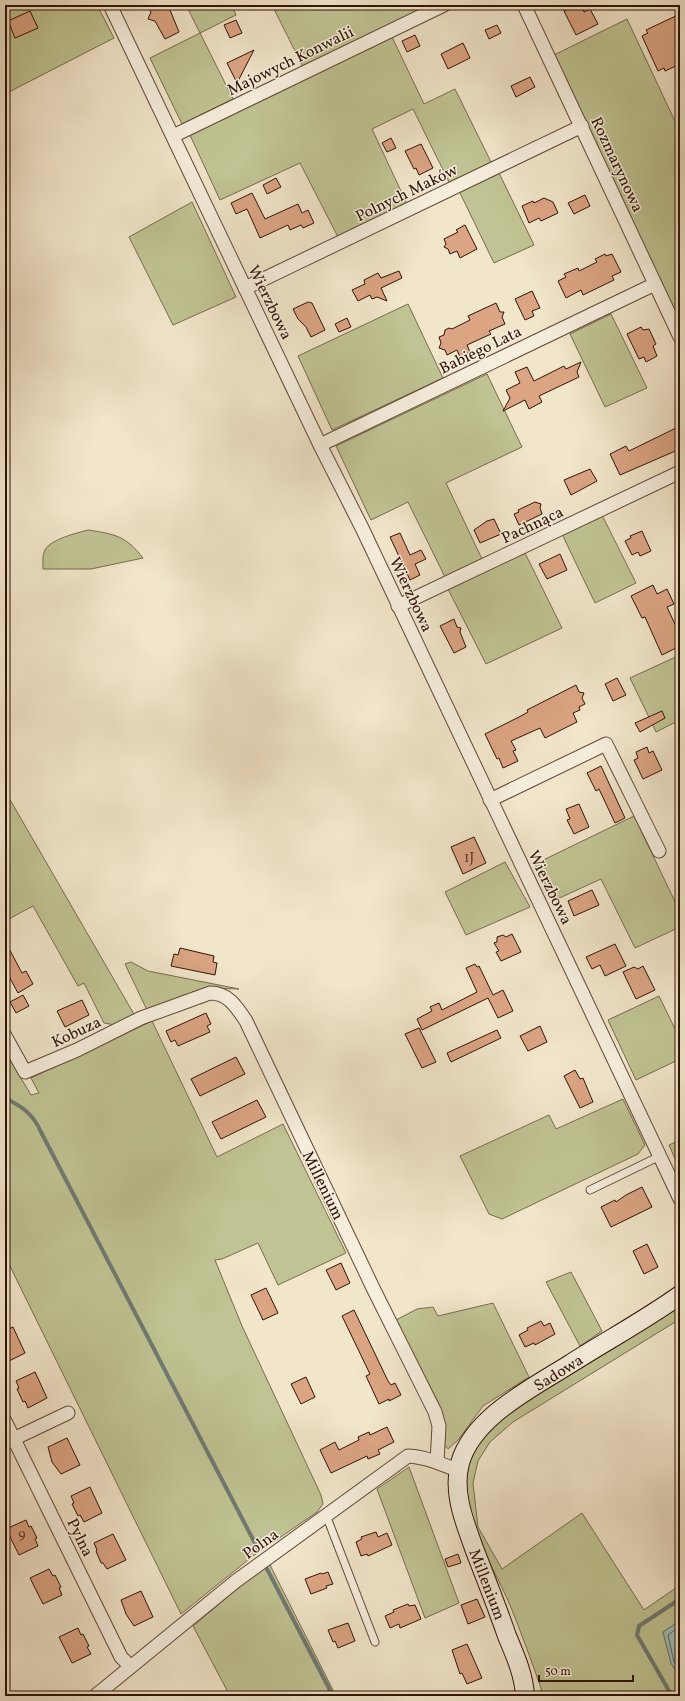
<svg xmlns="http://www.w3.org/2000/svg" width="685" height="1701" font-family="Vollkorn,serif">
  <style>
    .green { fill: #c0c393; stroke: #786b4c }
    .water { fill: #9bbfb8; stroke: #707a71 }
    .lines { fill: none; stroke-linecap: round; stroke-linejoin: round }
    .shore { stroke: #66695f; stroke-width: 1 }
    .stream { stroke: #707a71; stroke-width: 4 }
    .building { fill: #dba483; stroke: #301306 }
    .lane-casing { stroke: #604837; stroke-width: 9 }
    .street-casing { stroke: #604837; stroke-width: 15 }
    .secondary-casing { stroke: #301306; stroke-width: 20 }
    .lane { stroke: #f6eedd; stroke-width: 7 }
    .street { stroke: #f6eedd; stroke-width: 13 }
    .secondary { stroke: #f6eedd; stroke-width: 18 }
    .labels { text-anchor: middle; stroke-width: 3; stroke-linejoin: round; paint-order: stroke }
    .number-label { font-size: 14px; fill: #5b3725 }
    .street-label { font-size: 16px; fill: #301306; stroke: #f6eedd }
  </style>
  <rect width="100%" height="100%" fill="#f1e5ca"/>
  <filter id="stains"><feTurbulence type="fractalNoise" baseFrequency=".005" numOctaves="4"/><feColorMatrix values="0 0 0 0 .2 0 0 0 0 .09 0 0 0 0 .02 0 0 0 .5 -.17"/></filter>
  <radialGradient id="worn" r=".72"><stop offset=".6" stop-color="#630" stop-opacity="0"/><stop offset="1" stop-color="#630" stop-opacity=".3"/></radialGradient>
  <g class="green">
    <polygon points="5,5 97,5 114,38 5,94"/>
    <polygon points="186,5 232,5 236,15 200,33 233,99 182,124 150,58 200,33"/>
    <polygon points="272,5 432,5 303,67"/>
    <polygon points="627,19 680,132 680,329 552,56"/>
    <polygon points="392,37 424,104 455,89 492,164 450,184 413,109 372,129 407,204 338,237 300,163 220,200 189,133"/>
    <polygon points="499,173 534,245 494,263 459,191"/>
    <polygon points="192,202 236,297 173,325 129,237"/>
    <polygon points="408,304 443,378 332,430 298,356"/>
    <polygon points="611,314 647,388 605,407 570,334"/>
    <polygon points="487,374 522,447 446,483 482,559 445,577 408,502 371,520 336,446"/>
    <polygon points="602,515 636,583 595,603 562,534"/>
    <path d="M 88,530 C 115,534 126,536 143,558 L 91,569 L 43,569 C 43,562 42,556 45,550 C 51,539 77,533 88,530 Z"/>
    <polygon points="525,553 562,628 486,664 448,589"/>
    <polygon points="680,655 680,720 656,732 630,678"/>
    <polygon points="5,791 135,1016 115,1025 104,1023 84,983 78,986 33,906 5,921"/>
    <polygon points="634,816 680,912 680,927 635,948 601,879 553,901 535,864"/>
    <polygon points="505,862 530,907 466,935 445,892"/>
    <polygon points="131,962 148,971 239,989 205,988 147,1010 125,964"/>
    <polygon points="659,996 680,1039 680,1059 636,1080 608,1020"/>
    <polygon points="152,1021 217,1157 283,1124 346,1253 278,1285 258,1243 222,1259 215,1260 242,1326 321,1495 323,1504 317,1512 253,1556 181,1614 5,1256 5,1063 8,1056 31,1095 39,1093 31,1078"/>
    <polygon points="623,1099 645,1145 638,1154 502,1219 489,1214 460,1156 549,1115 556,1129"/>
    <polygon points="680,1140 680,1170 669,1145"/>
    <polygon points="571,1272 602,1331 580,1346 546,1282"/>
    <polygon points="493,1303 529,1377 483,1406 458,1440 448,1449 443,1443 440,1406 396,1320 417,1309 433,1307 438,1316"/>
    <path d="M 680,1303 L 680,1319 L 513,1422 L 490,1442 L 478,1461 L 473,1483 L 478,1527 L 502,1569 L 582,1513 L 644,1610 L 680,1585 L 680,1621 L 663,1632 L 671,1663 L 680,1678 L 680,1696 L 542,1696 L 541,1688 C 531,1660 521,1632 510,1605 C 488,1554 440,1488 483,1434 C 487,1429 493,1424 498,1419 Z"/>
    <polygon points="409,1467 459,1603 425,1618 377,1489"/>
    <polygon points="269,1562 271,1567 336,1696 230,1696 193,1626"/>
  </g>
  <polygon class="water" points="680,1621 680,1678 671,1663 663,1632"/>
  <g class="lines">
    <polyline class="shore" points="680,1626 668,1635 674,1662 680,1671"/>
    <g class="stream">
      <path d="M 5,1098 C 23,1107 33,1114 41,1132 L 258,1549"/>
      <polyline points="267,1569 333,1696"/>
      <polyline points="672,1696 637,1635 639,1626 680,1599"/>
    </g>
  </g>
  <g class="building">
    <polygon points="155,5 168,5 179,32 165,39 155,21 148,19 151,12 149,8"/>
    <polygon points="578,5 581,5 584,12 590,9 598,24 576,35 564,11"/>
    <polygon points="30,11 38,28 15,38 8,21"/>
    <polygon points="680,14 680,64 665,71 664,68 658,71 642,36 648,33 646,30"/>
    <polygon points="236,20 242,33 230,38 224,25"/>
    <polygon points="497,25 501,33 489,39 485,30"/>
    <polygon points="415,35 420,46 407,52 402,41"/>
    <polygon points="463,43 470,58 448,69 441,54"/>
    <polygon points="254,50 237,83 227,63"/>
    <polygon points="530,77 535,87 516,97 511,86"/>
    <polygon points="391,138 396,148 387,152 382,143"/>
    <polygon points="421,144 433,168 419,175 416,168 414,169 405,151"/>
    <polygon points="276,178 281,187 267,194 263,185"/>
    <polygon points="252,193 265,219 298,204 302,213 308,210 314,223 303,228 301,225 290,230 288,225 260,238 247,209 236,214 231,203"/>
    <polygon points="585,195 590,206 574,214 568,203"/>
    <polygon points="544,198 553,202 558,213 541,221 539,218 529,223 522,206 533,201 534,203"/>
    <polygon points="465,225 477,249 460,258 457,251 450,254 448,249 444,247 446,244 444,239 458,232 456,230"/>
    <polygon points="605,254 606,256 612,254 621,272 612,276 614,280 583,295 581,290 566,298 558,281 566,277 564,274 578,268 579,271 597,262 595,259"/>
    <polygon points="399,271 402,278 381,288 387,301 377,297 372,299 370,295 358,301 352,290 365,284 364,280 378,273 381,278"/>
    <polygon points="532,291 540,308 532,311 534,316 525,320 515,299"/>
    <polygon points="308,302 312,303 325,330 311,337 306,327 298,319 293,309"/>
    <polygon points="496,303 500,312 504,312 502,317 505,324 489,331 491,334 467,345 470,352 460,357 457,350 447,355 445,350 439,348 441,343 439,337 444,335 445,330 449,328 452,329 470,320 468,316"/>
    <polygon points="347,318 351,327 339,332 335,324"/>
    <polygon points="641,327 643,330 649,329 656,344 653,346 657,356 646,362 644,357 639,359 627,334"/>
    <polygon points="581,362 577,372 579,377 539,396 542,402 529,409 525,400 503,411 510,398 506,390 520,383 515,372 527,367 534,381 564,366 566,369"/>
    <polygon points="680,426 680,449 620,475 610,454 626,446 629,451"/>
    <polygon points="590,469 597,481 571,495 564,480"/>
    <polygon points="535,502 541,504 540,508 542,514 519,525 514,514 519,512 518,510"/>
    <polygon points="494,519 501,534 480,543 474,530 487,521"/>
    <polygon points="642,531 651,551 640,556 638,552 632,555 625,541 631,538 630,536"/>
    <polygon points="400,533 410,555 421,550 426,559 415,564 420,575 410,580 390,537"/>
    <polygon points="560,554 567,570 547,579 539,564"/>
    <polygon points="653,585 657,594 667,589 674,604 667,607 680,635 680,646 662,655 645,617 642,618 631,596"/>
    <polygon points="454,619 457,627 461,628 460,632 466,647 454,653 440,626"/>
    <polygon points="617,678 626,695 613,701 605,684"/>
    <polygon points="576,685 579,692 584,693 582,698 585,704 579,707 580,710 573,713 577,722 545,738 540,728 511,741 516,750 513,751 518,761 503,768 499,758 497,759 485,734 519,717 528,712 527,710"/>
    <polygon points="662,711 665,718 640,732 635,723"/>
    <polygon points="647,747 649,753 653,751 662,770 643,779 634,760 638,758 636,752"/>
    <polygon points="601,766 625,818 615,823 599,789 596,791 587,773"/>
    <polygon points="579,804 589,827 574,834 567,820 570,819 566,809"/>
    <polygon points="474,837 486,863 463,874 451,847"/>
    <polygon points="592,890 599,905 574,916 568,901"/>
    <polygon points="512,934 521,952 501,961 496,952 499,951 494,943 497,942 497,937 503,935 506,937"/>
    <polygon points="5,941 22,973 26,971 33,984 18,993 5,969"/>
    <polygon points="615,944 626,966 605,976 600,965 592,969 586,957"/>
    <polygon points="180,948 214,956 213,962 217,963 215,975 171,966 174,954 178,955"/>
    <polygon points="475,964 477,967 479,966 493,995 503,990 513,1011 498,1018 488,998 422,1030 417,1019 432,1011 430,1007 439,1003 442,1010 477,992 466,968"/>
    <polygon points="643,966 655,990 636,999 623,972 634,967 638,969"/>
    <polygon points="23,995 29,1006 16,1013 10,1002"/>
    <polygon points="82,1000 89,1015 65,1027 57,1011"/>
    <polygon points="206,1013 211,1024 207,1026 210,1032 178,1046 175,1040 171,1042 166,1031"/>
    <polygon points="540,1026 547,1042 528,1051 520,1036"/>
    <polygon points="419,1028 436,1062 422,1068 405,1034"/>
    <polygon points="497,1030 501,1038 451,1062 447,1053"/>
    <polygon points="236,1057 245,1074 200,1096 191,1079"/>
    <polygon points="575,1070 580,1079 583,1078 593,1102 580,1108 564,1076"/>
    <polygon points="257,1100 266,1117 221,1139 212,1122"/>
    <polygon points="642,1187 652,1207 611,1227 601,1207 615,1200 616,1202 626,1195"/>
    <polygon points="647,1244 658,1267 644,1274 633,1251"/>
    <polygon points="341,1263 350,1283 336,1290 326,1270"/>
    <polygon points="266,1288 278,1313 263,1320 251,1295"/>
    <polygon points="354,1310 388,1381 391,1385 395,1383 401,1395 389,1401 389,1399 379,1404 366,1376 370,1374 342,1316"/>
    <polygon points="541,1321 544,1326 550,1323 555,1334 535,1345 534,1343 525,1347 519,1335 528,1330 527,1328"/>
    <polygon points="13,1327 25,1353 5,1363 5,1331"/>
    <polygon points="35,1372 47,1398 28,1408 25,1401 23,1402 17,1389 19,1388 16,1381"/>
    <polygon points="306,1377 315,1397 301,1404 291,1384"/>
    <polygon points="387,1427 394,1442 378,1450 380,1454 368,1459 367,1456 331,1473 320,1450 335,1442 339,1450 359,1440 358,1437 369,1432 370,1435"/>
    <polygon points="67,1438 80,1465 61,1474 52,1462 48,1447"/>
    <polygon points="90,1487 102,1513 84,1522 80,1515 78,1516 72,1504 74,1503 71,1496"/>
    <polygon points="26,1520 29,1527 31,1526 37,1538 35,1539 38,1546 19,1555 6,1529"/>
    <polygon points="376,1532 378,1537 387,1533 392,1545 368,1556 367,1554 361,1556 356,1542 362,1539 361,1537"/>
    <polygon points="113,1534 126,1560 107,1569 103,1563 101,1563 96,1551 97,1550 94,1543"/>
    <polygon points="458,1554 461,1563 448,1567 445,1559"/>
    <polygon points="49,1569 53,1576 55,1575 61,1587 59,1588 62,1595 43,1604 30,1578"/>
    <polygon points="328,1572 333,1584 326,1586 327,1588 311,1594 305,1579 321,1573 322,1574"/>
    <polygon points="141,1591 153,1617 134,1626 126,1614 121,1600"/>
    <polygon points="477,1599 485,1617 468,1624 461,1605"/>
    <polygon points="408,1604 409,1606 415,1605 421,1619 400,1628 399,1624 390,1628 385,1616 394,1612 393,1610"/>
    <polygon points="348,1623 355,1641 338,1648 335,1641 333,1642 328,1630"/>
    <polygon points="78,1628 81,1635 83,1634 89,1646 87,1647 91,1654 72,1663 59,1637"/>
    <polygon points="467,1644 482,1678 467,1684 462,1673 460,1674 452,1650"/>
  </g>
  <g class="lines">
    <defs>
      <g id="lane">
        <polyline points="590,1190 660,1156"/>
        <polyline points="326,1515 375,1642"/>
      </g>
      <g id="street">
        <polyline points="110,5 320,445 362,528 680,1199"/>
        <polyline points="524,5 680,337"/>
        <polyline points="173,136 444,5"/>
        <polyline points="245,288 582,126"/>
        <polyline points="320,445 655,284"/>
        <polyline points="398,606 680,472"/>
        <polyline points="490,800 606,744 659,851"/>
        <path d="M 5,1036 L 25,1072 L 77,1050 L 141,1018 L 210,993 C 228,993 236,1006 246,1021 L 373,1288 L 435,1412 L 439,1426 L 437,1462"/>
        <polyline points="5,1421 121,1657 130,1666"/>
        <polyline points="5,1443 68,1413"/>
        <path d="M 95,1696 L 236,1581 L 408,1456 C 426,1457 442,1464 459,1471"/>
      </g>
      <path id="secondary" d="M 525,1696 C 524,1675 515,1655 507,1636 C 497,1607 486,1579 475,1551 C 465,1523 452,1493 460,1463 C 473,1417 532,1388 570,1364 C 606,1341 645,1320 680,1295"/>
    </defs>
    <use href="#lane" class="lane-casing"/>
    <use href="#street" class="street-casing"/>
    <use href="#secondary" class="secondary-casing"/>
    <use href="#lane" class="lane"/>
    <use href="#street" class="street"/>
    <use href="#secondary" class="secondary"/>
  </g>
  <g class="labels">
    <g class="number-label">
      <text x="469" y="862">1J</text>
      <text x="22" y="1538">9</text>
    </g>
    <g class="street-label">
      <text transform="translate(290 60) rotate(-26)" y="6">Majowych Konwalii</text>
      <text transform="translate(618 164) rotate(65)" y="6">Rozmarynowa</text>
      <text transform="translate(406 192) rotate(-26)" y="6">Polnych Maków</text>
      <text transform="translate(271 302) rotate(64)" y="6">Wierzbowa</text>
      <text transform="translate(480 349) rotate(-26)" y="6">Babiego Lata</text>
      <text transform="translate(532 524) rotate(-25)" y="6">Pachnąca</text>
      <text transform="translate(412 594) rotate(65)" y="6">Wierzbowa</text>
      <text transform="translate(551 887) rotate(64)" y="6">Wierzbowa</text>
      <text transform="translate(76 1031) rotate(-25)" y="6">Kobuza</text>
      <text transform="translate(324 1185) rotate(64)" y="6">Millenium</text>
      <text transform="translate(558 1372) rotate(-32)" y="6">Sadowa</text>
      <text transform="translate(81 1537) rotate(64)" y="6">Pylna</text>
      <text transform="translate(260 1543) rotate(-36)" y="6">Polna</text>
      <text transform="translate(488 1584) rotate(69)" y="6">Millenium</text>
    </g>
  </g>
  <rect width="685" height="1701" fill="none" stroke="#f1e5ca" stroke-width="20"/>
  <rect x="6" y="6" width="673" height="1689" fill="none" stroke="#301306" stroke-width="2"/>
  <rect x="10" y="10" width="665" height="1681" fill="none" stroke="#301306"/>
  <path d="M539 1675v6h94v-6" fill="none" stroke="#301306" stroke-width="2"/>
  <text x="545" y="1675" font-size="12" fill="#301306" stroke="#f6eedd" stroke-width="3" paint-order="stroke">50 m</text>
  <rect width="100%" height="100%" filter="url(#stains)"/>
  <rect width="100%" height="100%" fill="url(#worn)"/>
</svg>
